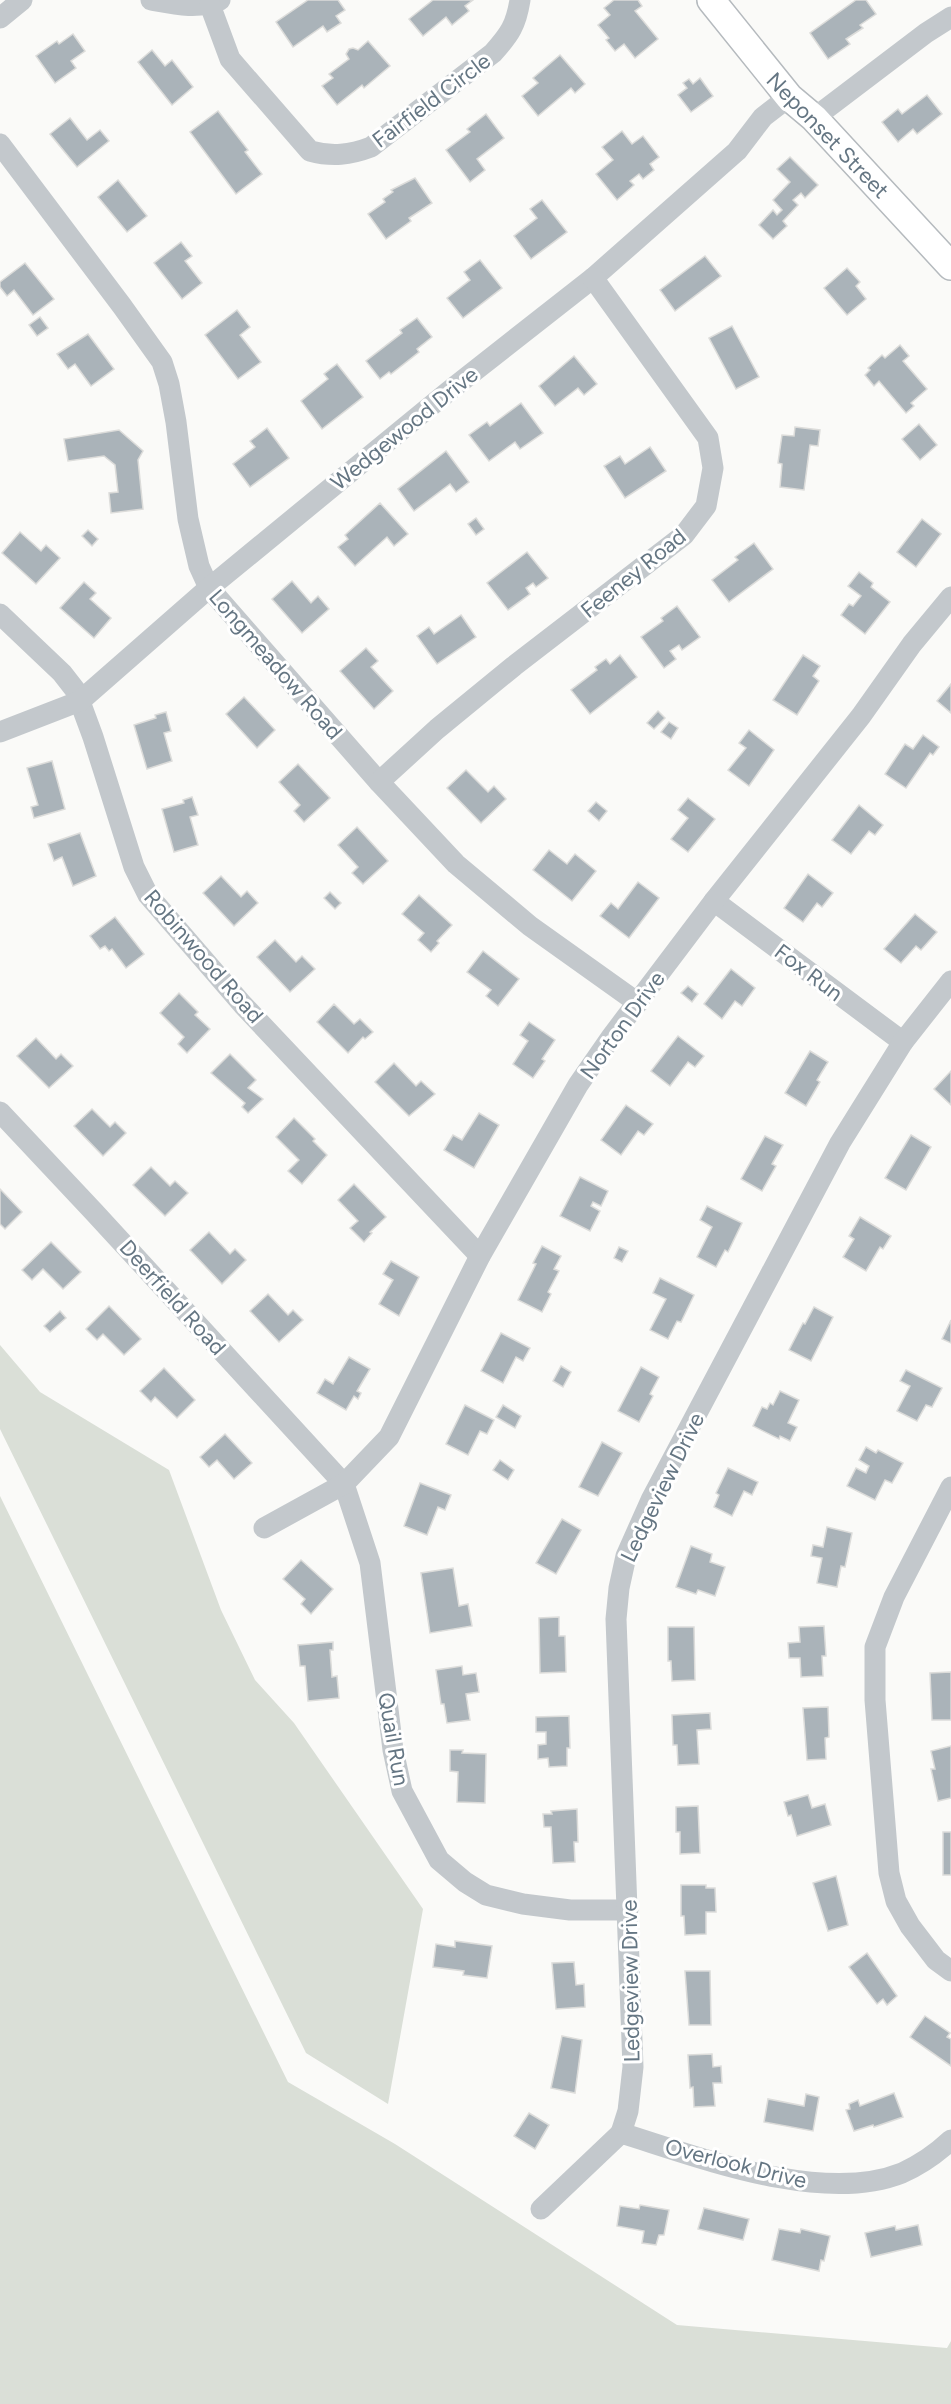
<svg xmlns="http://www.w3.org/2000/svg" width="951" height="2404" font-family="Figtree,sans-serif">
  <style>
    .green { fill: #dadfd7 }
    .building { fill: #aab3b9; stroke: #dcdcda; stroke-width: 1.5 }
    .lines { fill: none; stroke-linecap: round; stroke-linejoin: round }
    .major-casing { stroke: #b5babe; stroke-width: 30 }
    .minor { stroke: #c3c8cc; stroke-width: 21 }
    .major { stroke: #fff; stroke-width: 27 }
    .labels { text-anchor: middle; stroke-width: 6; stroke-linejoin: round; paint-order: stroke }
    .street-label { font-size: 22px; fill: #657683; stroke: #fff }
  </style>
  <rect width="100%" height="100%" fill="#fafaf8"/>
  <g class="green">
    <polygon points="0,1345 40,1392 169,1470 221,1610 255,1680 294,1723 423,1909 388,2104 306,2053 0,1429"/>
    <polygon points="0,1496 288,2082 395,2144 677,2325 947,2348 951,2341 951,2404 0,2404"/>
  </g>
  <g class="building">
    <polygon points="308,0 338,0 345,10 336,16 341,23 327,32 323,26 293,47 276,22"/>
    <polygon points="433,0 473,0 465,6 469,11 452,25 446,17 423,36 409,19"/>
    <polygon points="614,0 638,0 642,6 635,11 658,39 635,58 624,44 615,51 606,40 609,38 598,25 610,15 604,8"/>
    <polygon points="856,0 866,0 876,14 860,25 863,28 846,39 850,44 828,59 810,33"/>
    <polygon points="73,34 85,51 71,61 76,68 55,83 36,56 57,41 59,44"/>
    <polygon points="368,41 390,66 364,88 362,85 337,105 322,86 333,78 329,74 349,59 346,54 349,49 353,48 358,50"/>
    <polygon points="152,50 165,66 172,60 193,87 172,105 138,62"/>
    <polygon points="560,55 585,84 575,93 571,88 538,116 522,96 538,83 533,78"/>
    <polygon points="700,78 713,96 691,112 678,95 687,88 683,83 689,79 693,84"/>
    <polygon points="927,95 942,114 917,134 913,129 898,142 882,122 898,109 902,114"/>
    <polygon points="218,111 248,150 245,152 262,174 236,194 190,132"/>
    <polygon points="486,114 504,138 477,159 485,170 470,182 446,150 470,132 467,129"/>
    <polygon points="70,118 87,140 100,130 109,141 77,167 50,134"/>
    <polygon points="622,131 632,144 643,136 659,157 650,164 654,170 643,179 639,174 630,181 634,185 617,200 596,174 613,160 602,147"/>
    <polygon points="790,157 818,185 805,198 801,193 793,200 798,205 783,221 787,226 773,239 759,225 773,210 777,215 782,210 773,200 790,182 777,169"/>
    <polygon points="415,178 432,203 409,218 411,221 386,239 368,214 385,202 383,199 393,192 391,190"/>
    <polygon points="118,180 147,216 127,232 98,197"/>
    <polygon points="542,200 567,232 531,259 514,236 537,218 530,209"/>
    <polygon points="181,242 192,256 185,261 202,283 182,299 154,263"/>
    <polygon points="705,256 721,276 675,311 660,290"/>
    <polygon points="480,260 502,288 463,318 447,298 470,280 464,272"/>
    <polygon points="25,263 54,299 33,315 14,290 7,296 0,287 0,282"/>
    <polygon points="847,268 860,282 856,286 866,299 847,315 824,288"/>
    <polygon points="237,310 250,327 240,335 261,362 238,379 205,335"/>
    <polygon points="40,317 48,328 37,336 29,325"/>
    <polygon points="417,318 432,337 417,349 419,352 391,374 389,372 380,379 366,361 402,333 400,330"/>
    <polygon points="732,326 759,377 736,389 709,338"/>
    <polygon points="88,334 114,369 91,386 75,364 68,369 57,354"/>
    <polygon points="900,345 909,356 903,361 927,389 911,403 914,406 906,413 879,381 874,386 865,375 870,370 868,368 882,355 885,358"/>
    <polygon points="574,356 597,384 584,395 578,388 555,406 539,386"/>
    <polygon points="337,364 363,397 322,429 301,401 328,379 324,374"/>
    <polygon points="521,403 543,433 520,449 515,442 489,461 469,435 487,422 490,426"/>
    <polygon points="919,424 937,445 920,460 902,439"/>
    <polygon points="795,427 820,430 818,446 810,445 804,490 780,487 782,464 778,463 782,435 794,436"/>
    <polygon points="267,428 289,458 250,487 233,464 255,447 250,441"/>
    <polygon points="119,430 143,451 138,460 143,509 111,513 109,493 118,492 115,465 104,456 68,461 64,439"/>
    <polygon points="650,447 666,471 625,498 604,466 620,456 625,464"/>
    <polygon points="446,451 469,482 456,492 450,484 414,511 398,489"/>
    <polygon points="380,503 408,534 394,546 387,537 355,566 338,547 348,539 345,535"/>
    <polygon points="476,518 484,529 476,535 468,524"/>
    <polygon points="922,519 941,534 916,567 897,552"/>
    <polygon points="88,530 98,539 92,546 82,536"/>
    <polygon points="20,532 41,551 46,545 60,558 36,584 2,553"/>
    <polygon points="754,543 773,569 729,602 712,580 738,560 735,557"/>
    <polygon points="527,552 548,578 536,587 533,583 526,588 530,594 508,610 487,583"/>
    <polygon points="859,572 873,583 871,587 890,602 865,634 841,615 849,604 853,606 861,596 848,586"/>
    <polygon points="292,581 311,603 318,596 329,609 302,633 272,599"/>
    <polygon points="84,582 96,593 90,599 111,618 94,638 60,608"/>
    <polygon points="677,606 700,637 682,650 679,645 670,651 676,659 664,668 641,637 663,621 661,618"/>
    <polygon points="461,615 476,637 437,664 417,636 429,627 434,634"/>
    <polygon points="366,648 378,661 371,667 393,691 374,709 340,671"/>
    <polygon points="620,655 637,677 590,714 571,690 597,670 595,667 606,659 610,664"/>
    <polygon points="803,655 820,666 813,676 819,681 797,715 773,700"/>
    <polygon points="951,684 951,713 937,701"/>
    <polygon points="244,697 275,730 257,748 226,714"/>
    <polygon points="658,711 665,718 654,729 647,723"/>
    <polygon points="166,712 171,731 164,733 172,761 147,769 134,725 156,718 155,715"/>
    <polygon points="669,722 678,728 671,739 661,732"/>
    <polygon points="749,730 774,750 749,786 728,770 746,748 739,743"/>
    <polygon points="923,735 939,747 933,755 930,753 906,788 885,774 905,744 913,749"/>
    <polygon points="52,761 65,809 34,818 31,807 38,805 27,768"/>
    <polygon points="298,764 330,798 304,822 294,811 300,805 279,782"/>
    <polygon points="466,770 488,792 494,786 506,799 481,823 447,788"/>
    <polygon points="192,797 198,815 190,817 198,845 174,852 162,809 184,803 183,800"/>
    <polygon points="688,798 715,819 688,852 671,839 688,818 678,810"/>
    <polygon points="596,802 607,811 599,821 588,811"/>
    <polygon points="859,805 883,825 875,835 869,831 851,854 832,840"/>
    <polygon points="357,827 388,861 363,884 352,873 358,867 338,845"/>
    <polygon points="80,833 96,876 73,886 62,857 54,861 48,844"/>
    <polygon points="549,850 567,864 575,854 596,871 572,901 533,870"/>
    <polygon points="808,874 833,893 822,907 817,903 803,922 784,908"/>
    <polygon points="221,876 241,897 247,891 258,903 234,926 203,893"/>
    <polygon points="638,882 659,898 629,938 600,916 611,903 618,909"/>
    <polygon points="330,892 341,903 335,909 324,898"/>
    <polygon points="419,895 452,925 437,941 439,943 431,952 418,940 424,933 402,914"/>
    <polygon points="915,914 937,932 921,950 916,946 901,963 884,949"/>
    <polygon points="115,917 144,954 126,968 112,949 109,951 105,946 100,949 90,936"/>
    <polygon points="275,940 296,962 302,956 315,969 290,992 257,957"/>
    <polygon points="483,951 519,979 498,1006 486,996 491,990 467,972"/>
    <polygon points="731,969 755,988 742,1006 735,1001 722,1019 704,1004"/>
    <polygon points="688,986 698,994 692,1002 681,993"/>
    <polygon points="179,993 198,1012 195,1015 210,1029 187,1053 178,1044 184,1037 160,1013"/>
    <polygon points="334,1004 354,1024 360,1019 373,1032 365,1039 363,1037 348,1053 317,1022"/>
    <polygon points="529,1022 555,1040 542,1059 545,1061 533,1078 513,1064 528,1041 520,1035"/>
    <polygon points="678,1036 704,1056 695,1067 688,1062 670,1086 651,1071"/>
    <polygon points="36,1038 56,1059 61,1054 73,1066 49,1088 17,1056"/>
    <polygon points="810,1051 828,1062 817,1080 820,1082 806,1106 785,1093"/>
    <polygon points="230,1054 256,1080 248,1088 263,1099 248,1113 242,1107 245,1103 211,1073"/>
    <polygon points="394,1063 416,1086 421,1081 435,1094 409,1116 375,1082"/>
    <polygon points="951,1071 951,1105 934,1089"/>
    <polygon points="626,1105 653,1124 644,1135 638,1131 621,1155 601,1140"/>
    <polygon points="92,1109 110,1127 115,1122 126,1133 103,1156 74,1126"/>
    <polygon points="479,1113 499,1125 474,1168 444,1150 453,1135 462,1140"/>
    <polygon points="294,1118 315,1139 313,1141 327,1155 302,1184 288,1171 299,1160 276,1137"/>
    <polygon points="911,1135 931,1147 906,1190 885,1178"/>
    <polygon points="765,1136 783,1145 772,1164 776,1166 762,1191 741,1179"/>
    <polygon points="151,1167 170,1186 175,1181 188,1193 165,1216 133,1185"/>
    <polygon points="580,1177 608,1191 601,1206 593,1202 591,1206 600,1211 590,1231 560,1216"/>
    <polygon points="354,1184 386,1217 370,1232 372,1233 364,1242 350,1228 358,1221 338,1200"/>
    <polygon points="0,1189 22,1212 5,1229 0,1224"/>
    <polygon points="707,1206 742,1223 728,1252 725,1250 716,1267 697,1257 712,1227 700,1220"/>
    <polygon points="860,1217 891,1236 883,1249 880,1247 866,1271 843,1257 854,1239 849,1236"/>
    <polygon points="209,1232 230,1254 235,1249 246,1260 222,1284 190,1250"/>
    <polygon points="51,1242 81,1272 63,1289 43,1269 32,1280 22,1270"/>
    <polygon points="542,1246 561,1256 554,1269 559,1271 548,1292 551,1294 542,1312 518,1300 536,1264 533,1263"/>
    <polygon points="619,1247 628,1251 622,1262 614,1258"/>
    <polygon points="391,1261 419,1277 399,1316 379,1304 393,1280 383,1274"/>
    <polygon points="660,1278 694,1295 681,1322 677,1321 668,1339 650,1330 666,1299 653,1293"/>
    <polygon points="268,1294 288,1315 293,1310 303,1320 279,1342 250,1311"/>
    <polygon points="109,1306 141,1339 124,1355 103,1334 97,1340 86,1329"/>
    <polygon points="814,1307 833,1317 811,1361 789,1350 803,1323 805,1324"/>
    <polygon points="60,1311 66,1318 50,1332 44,1326"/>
    <polygon points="951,1320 951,1343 942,1339"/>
    <polygon points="501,1333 530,1348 523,1361 516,1357 503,1383 481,1371"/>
    <polygon points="349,1357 370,1369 357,1391 361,1393 358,1399 354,1396 346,1410 317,1393 325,1379 333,1384"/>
    <polygon points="561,1366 571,1372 563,1387 553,1381"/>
    <polygon points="641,1367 659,1377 650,1394 653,1396 639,1422 618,1411"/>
    <polygon points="164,1368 195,1400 177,1418 155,1397 151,1402 140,1391"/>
    <polygon points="906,1370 942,1388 932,1407 926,1405 917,1421 897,1411 910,1386 900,1381"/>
    <polygon points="780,1391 799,1400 788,1423 797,1427 790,1441 780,1436 779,1439 753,1426 762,1407 767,1409 770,1403 773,1405"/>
    <polygon points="465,1405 494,1420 487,1434 480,1431 468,1455 446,1444"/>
    <polygon points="503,1405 521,1416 515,1428 496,1417"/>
    <polygon points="225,1434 252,1463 234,1479 217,1460 209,1467 200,1457"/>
    <polygon points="602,1442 622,1453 598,1496 579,1487"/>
    <polygon points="866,1447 876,1453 878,1450 903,1463 892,1483 885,1480 875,1500 847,1486 856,1468 866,1473 869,1466 859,1460"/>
    <polygon points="500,1460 514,1470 508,1480 493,1470"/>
    <polygon points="728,1468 758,1482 752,1495 744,1491 732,1516 714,1507 719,1495 716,1493"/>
    <polygon points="420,1483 451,1495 445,1510 438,1507 427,1535 404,1526"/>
    <polygon points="562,1519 581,1530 556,1574 536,1563"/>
    <polygon points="827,1527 852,1533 845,1567 841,1566 837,1587 817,1583 822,1558 811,1556 813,1545 823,1547"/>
    <polygon points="691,1546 712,1554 710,1562 725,1567 715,1596 698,1590 696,1594 676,1587"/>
    <polygon points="301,1560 333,1589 311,1614 301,1604 305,1599 283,1579"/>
    <polygon points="453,1568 459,1606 468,1604 472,1626 430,1633 421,1573"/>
    <polygon points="559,1617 559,1636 565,1636 566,1672 540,1673 539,1618"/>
    <polygon points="824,1626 826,1656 822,1656 823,1676 801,1677 800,1658 789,1658 788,1643 800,1642 799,1627"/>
    <polygon points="668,1627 694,1627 695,1680 672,1681 671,1661 668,1661"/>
    <polygon points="333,1642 333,1650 330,1650 332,1677 337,1676 339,1698 308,1701 305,1666 300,1666 298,1645"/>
    <polygon points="462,1666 463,1675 476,1673 479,1692 466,1694 470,1720 447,1723 444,1704 441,1704 436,1670"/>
    <polygon points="951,1672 951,1720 932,1720 930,1673"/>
    <polygon points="828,1707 829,1737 825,1738 826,1759 807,1760 803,1708"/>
    <polygon points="710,1713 711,1729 697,1730 699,1764 678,1765 677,1745 673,1745 672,1715"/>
    <polygon points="569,1716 570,1748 567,1748 567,1766 549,1767 548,1758 538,1759 538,1745 546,1744 546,1732 536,1732 536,1717"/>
    <polygon points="951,1746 951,1798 938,1801 931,1769 935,1769 931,1751"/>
    <polygon points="450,1750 463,1750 462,1753 486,1754 485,1803 457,1802 458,1772 450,1771"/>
    <polygon points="808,1795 812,1808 825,1804 831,1825 797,1836 791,1815 788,1816 784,1802"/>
    <polygon points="698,1806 700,1853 680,1854 680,1832 676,1832 676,1807"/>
    <polygon points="577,1809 578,1842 574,1842 575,1862 553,1863 551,1827 544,1827 543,1814 552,1814 551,1811"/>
    <rect x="943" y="1832" width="8" height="43"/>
    <polygon points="836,1876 848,1925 828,1931 813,1883"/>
    <polygon points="681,1885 706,1885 706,1888 715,1888 716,1912 706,1912 706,1934 685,1935 684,1916 681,1916"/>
    <polygon points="455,1941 492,1946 487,1978 463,1975 464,1971 433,1967 436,1944 455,1947"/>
    <polygon points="867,1953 897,1996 887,2005 883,1999 877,2004 849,1967"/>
    <polygon points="574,1962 576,1985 584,1984 585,2007 556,2009 552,1963"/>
    <polygon points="685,1971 710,1971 711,2025 689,2025"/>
    <polygon points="925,2016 950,2033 947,2037 951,2039 951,2066 910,2037"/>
    <polygon points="562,2036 582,2040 575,2093 551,2088"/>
    <polygon points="712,2054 713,2067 721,2066 722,2083 713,2083 715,2106 694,2107 693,2087 690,2088 688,2055"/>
    <polygon points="894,2093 903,2117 874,2127 873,2125 854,2131 846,2110 850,2109 849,2104 858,2100 860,2106"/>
    <polygon points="806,2094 819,2097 813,2131 764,2122 768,2099 804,2106"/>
    <polygon points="529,2113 549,2125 535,2149 514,2136"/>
    <polygon points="640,2205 669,2210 664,2235 659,2235 656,2245 642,2243 644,2231 617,2226 620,2206 639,2209"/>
    <polygon points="704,2208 749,2219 743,2240 698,2229"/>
    <polygon points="918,2225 922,2245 871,2257 865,2233 895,2226 896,2230"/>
    <polygon points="779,2229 800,2233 801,2229 830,2236 824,2261 821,2260 819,2271 772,2260"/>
  </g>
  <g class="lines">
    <defs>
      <polyline id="major" points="711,0 789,97 814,118 951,266"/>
    </defs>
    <use href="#major" class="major-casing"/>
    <g class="minor">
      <path d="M 151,0 C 173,4 199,10 220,0"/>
      <path d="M 210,5 L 230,59 L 310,151 C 332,157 350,155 371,147 L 493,53 C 510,34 516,25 520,0"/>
      <polyline points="0,18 22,0"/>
      <polyline points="814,118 926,33 951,17"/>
      <polyline points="0,144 122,306 162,362 169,384 176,422 188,519 199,566 209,588 379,782 456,864 530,926 638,1003"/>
      <polyline points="0,614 62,673 76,691 93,737 134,867 148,895 243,1005 480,1256"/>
      <polyline points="0,732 80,701 209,588 449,391 593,278 737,151 763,117 789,97"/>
      <polyline points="379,782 437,729 514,666 684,535 706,506 713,468 708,438 593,278"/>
      <polyline points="714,901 903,1042"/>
      <polyline points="0,1112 94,1212 344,1484 370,1563 393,1750 402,1791 439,1860 465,1882 486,1895 523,1904 570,1910 628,1910"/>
      <polyline points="951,1487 894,1597 875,1647 875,1700 889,1873 896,1901 910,1926 936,1960 951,1971"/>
      <polyline points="264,1528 344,1484 389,1437 480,1256 578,1085 612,1036 714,901 861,716 912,644 951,597"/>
      <polyline points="621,2133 628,2111 633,2067 616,1619 619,1588 626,1556 651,1500 840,1143 903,1042 951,981"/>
      <path d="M 541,2209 L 621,2133 C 699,2157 822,2205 902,2173 C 920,2165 936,2154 951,2140"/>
    </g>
    <use href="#major" class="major"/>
  </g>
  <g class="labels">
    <g class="street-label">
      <text transform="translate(431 100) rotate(-37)" y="8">Fairfield Circle</text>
      <text transform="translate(828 135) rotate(46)" y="8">Neponset Street</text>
      <text transform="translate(404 428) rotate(-39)" y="8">Wedgewood Drive</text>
      <text transform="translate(633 573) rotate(-39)" y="8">Feeney Road</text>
      <text transform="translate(276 664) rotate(49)" y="8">Longmeadow Road</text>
      <text transform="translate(204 956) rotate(49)" y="8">Robinwood Road</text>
      <text transform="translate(809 972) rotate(37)" y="8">Fox Run</text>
      <text transform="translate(622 1025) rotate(-54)" y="8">Norton Drive</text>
      <text transform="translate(173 1297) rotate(48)" y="8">Deerfield Road</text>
      <text transform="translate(662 1487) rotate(-64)" y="8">Ledgeview Drive</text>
      <text transform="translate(394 1739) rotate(80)" y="8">Quail Run</text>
      <text transform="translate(630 1981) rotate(-91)" y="8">Ledgeview Drive</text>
      <text transform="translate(736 2163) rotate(14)" y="8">Overlook Drive</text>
    </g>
  </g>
</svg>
